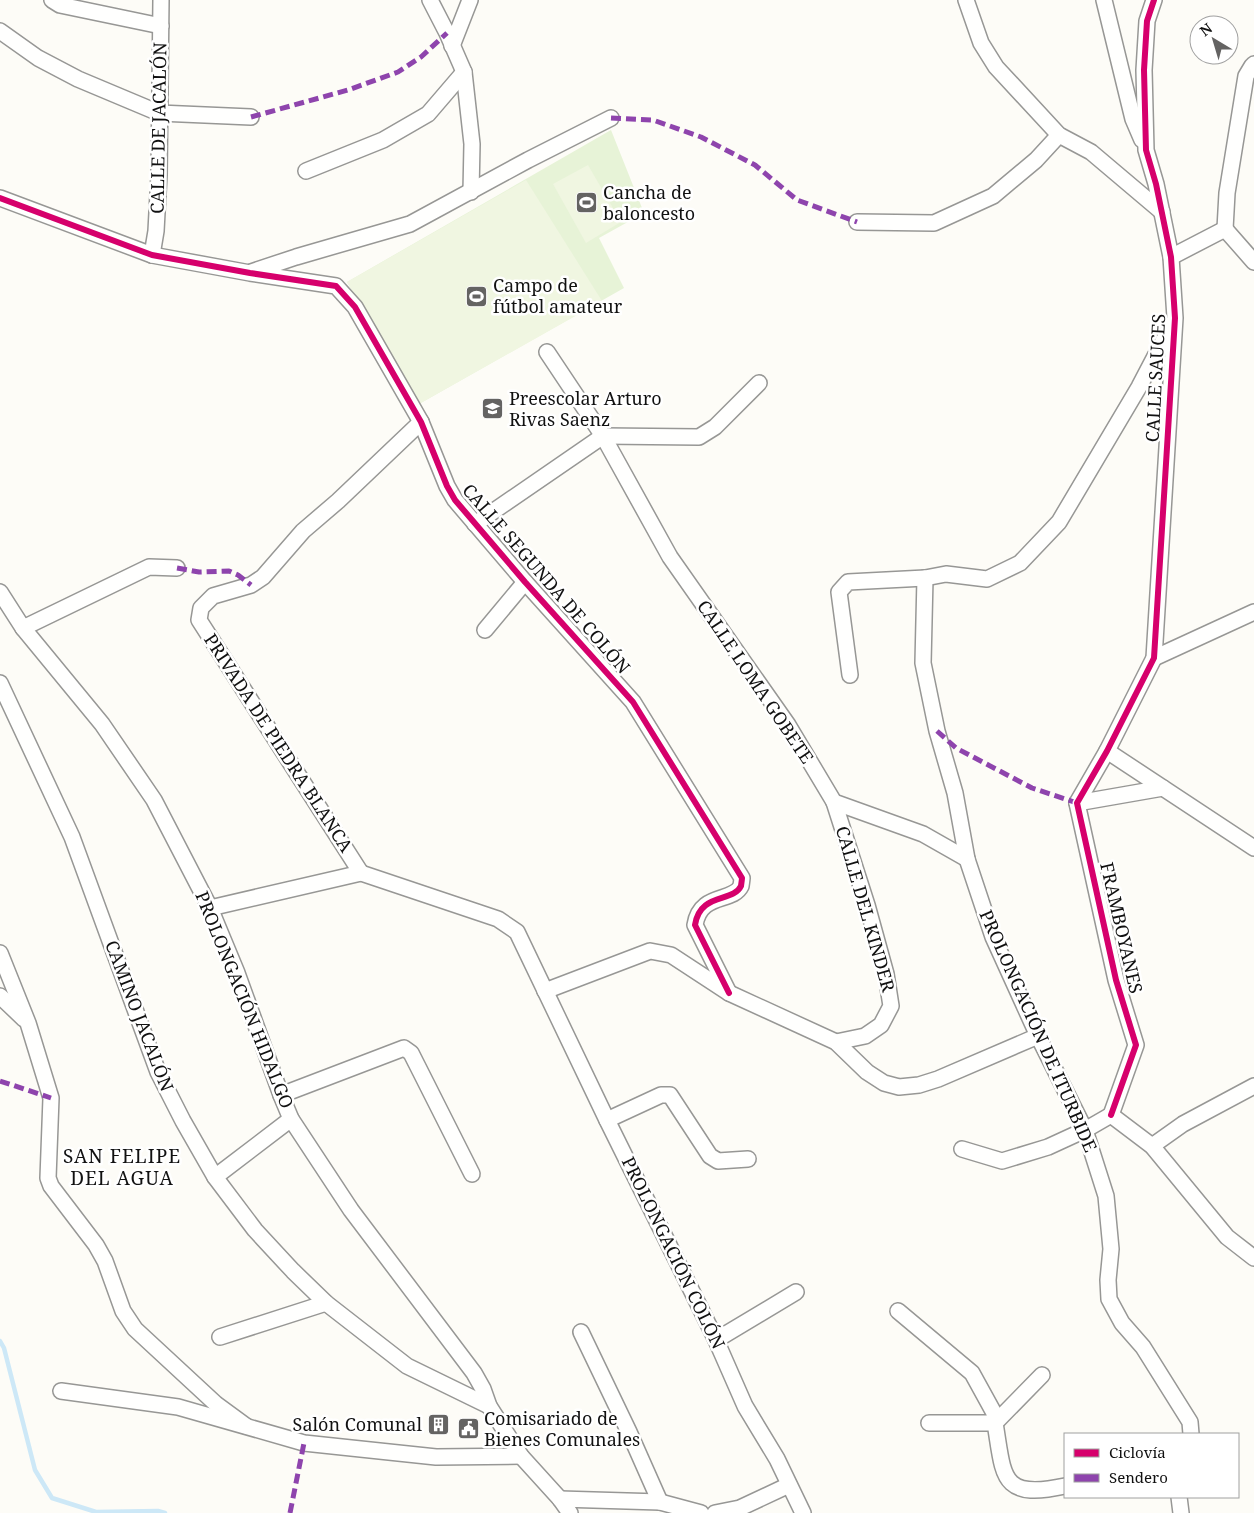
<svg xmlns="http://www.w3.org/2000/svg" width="1254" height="1513" font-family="'Noto Serif',serif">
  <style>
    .green { fill: #e7f3d7 }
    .pitch { fill: #f0f6e1 }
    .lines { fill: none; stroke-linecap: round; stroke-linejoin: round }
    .stream { stroke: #cde8f7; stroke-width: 4.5 }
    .minor-casing { stroke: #979795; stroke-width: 18 }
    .minor { stroke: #fffffe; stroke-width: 15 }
    .quiet { stroke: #8e44ad; stroke-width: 5; stroke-dasharray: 10 5; stroke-linecap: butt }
    .cycleway-casing { stroke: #fff; stroke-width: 9 }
    .cycleway { stroke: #d6006c; stroke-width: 6 }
    .labels { text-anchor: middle; stroke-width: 5; stroke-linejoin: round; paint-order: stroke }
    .street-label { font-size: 18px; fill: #111; stroke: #fff }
    .poi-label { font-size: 18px; fill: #111; stroke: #fff; text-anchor: start }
    .neighbourhood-label { font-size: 19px; letter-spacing: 1px; fill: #111; stroke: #fff }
  </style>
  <rect width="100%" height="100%" fill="#fdfcf7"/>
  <polygon class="green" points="611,130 644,213 599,238 624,288 419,404 347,282"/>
  <g class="pitch">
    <polygon points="588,165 621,222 586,243 553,184"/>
    <polygon points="526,180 602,301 419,404 347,282"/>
  </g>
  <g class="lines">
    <polyline class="stream" points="0,1341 4,1348 35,1470 52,1498 96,1512 158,1511 165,1513"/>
    <defs>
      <g id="minor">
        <polyline points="52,0 60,5 161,26"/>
        <polyline points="430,0 447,33 464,72 472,144 471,192"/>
        <polyline points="966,0 981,43 996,67 1059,135 1091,152 1162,212"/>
        <polyline points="1104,0 1133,119 1142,140"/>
        <polyline points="0,31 38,58 78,79 159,113 251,117"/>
        <polyline points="452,46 470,0"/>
        <polyline points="306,171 383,140 428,114 464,72"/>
        <path d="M 0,198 L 152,255 L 250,273 L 336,286 L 355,307 L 421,422 L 447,486 L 455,500 L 525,582 L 633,702 L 742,878 C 742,879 741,886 741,886 C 733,903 700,892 695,925 L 729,993"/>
        <polyline points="857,222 934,223 993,196 1036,160 1059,135"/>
        <polyline points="1225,229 1227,193 1246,76 1252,66 1254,64"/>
        <polyline points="1225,229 1254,262"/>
        <polyline points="152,255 156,231 159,175 161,0"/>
        <polyline points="1171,257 1225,229"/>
        <polyline points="251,272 296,257 410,224 528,160 611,118"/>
        <polyline points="547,352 603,436 670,557 788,725 834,802 923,834 967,859"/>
        <polyline points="603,436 699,437 715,427 759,383"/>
        <polyline points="475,524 603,436"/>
        <polyline points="925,578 923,663 937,731 955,793 967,859 993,937 1038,1036 1085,1130 1106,1196 1111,1249 1108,1280 1109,1299 1122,1323 1143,1347 1190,1422 1191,1434"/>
        <polyline points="0,592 23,628 102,724 154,800 210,908 237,973 281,1095 291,1119 351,1210 474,1373 483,1389 489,1406 521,1456 560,1499 570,1513"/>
        <polyline points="23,628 149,567 177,568"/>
        <polyline points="485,630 525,582"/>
        <polyline points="1154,658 1254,612"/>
        <polyline points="850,675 839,592 848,582 925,578 946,574 987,579 1020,563 1059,522 1139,387 1172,324"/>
        <polyline points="0,683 72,837 158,1072 183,1121 215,1177 255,1230 293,1271 326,1303 407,1366 489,1406"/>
        <polyline points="1107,751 1254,848"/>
        <polyline points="834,802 867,905 886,974 891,1006 881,1025 865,1036 836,1042"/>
        <polyline points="1077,803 1163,788"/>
        <polyline points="361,873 199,620 201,608 213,596 251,585 263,577 303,531 338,501 421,422"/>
        <polyline points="210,908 361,873 498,919 517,932 607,1120 716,1340 745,1406 777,1459 803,1513"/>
        <polyline points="0,953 28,1023 51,1098 48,1178 51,1186 96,1245 105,1261 123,1311 135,1329 216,1404 246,1426"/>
        <polyline points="545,991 650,951 671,955 729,993 836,1042 867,1072 884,1083 899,1087 919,1085 938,1079 1038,1036"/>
        <polyline points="0,996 24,1019"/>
        <polyline points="281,1095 404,1048 411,1053 472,1174"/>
        <polyline points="1111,1115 1136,1045 1116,980 1077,803 1107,751 1154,658 1175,318 1171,257 1156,184 1146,150 1144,70 1147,21 1154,0"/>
        <polyline points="1111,1115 1152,1146 1227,1237 1254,1258"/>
        <polyline points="607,1120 661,1095 670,1095 710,1156 718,1161 748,1159"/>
        <polyline points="1152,1146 1183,1124 1254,1086"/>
        <polyline points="962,1149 1002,1161 1048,1147 1085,1130 1111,1115"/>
        <polyline points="215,1177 291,1119"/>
        <polyline points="898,1311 972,1373 994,1413 995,1423"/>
        <polyline points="581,1332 629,1432 660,1502"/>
        <polyline points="220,1337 326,1303"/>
        <polyline points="716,1340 796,1292"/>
        <polyline points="61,1391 178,1407 304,1443 436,1457 521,1456"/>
        <path d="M 929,1423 L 995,1423 C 1004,1477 1000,1500 1065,1486"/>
        <polyline points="995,1423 1042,1375"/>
        <polyline points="1179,1497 1181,1513"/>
        <polyline points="560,1499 660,1502 701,1513"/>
        <polyline points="715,1513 740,1508 789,1485"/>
      </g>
    </defs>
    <use href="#minor" class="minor-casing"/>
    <use href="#minor" class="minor"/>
    <g class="quiet">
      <polyline points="251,117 348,90 398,72 421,57 447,33"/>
      <polyline points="611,118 653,120 701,137 755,165 797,200 857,222"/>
      <polyline points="177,568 199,572 229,571 238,575 251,585"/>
      <polyline points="937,731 956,748 1032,788 1077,803"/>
      <polyline points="0,1081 51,1098"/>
      <polyline points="290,1513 304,1443"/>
    </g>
    <defs>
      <g id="cycleway">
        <path d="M 0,198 L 152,255 L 250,273 L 336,286 L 355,307 L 421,422 L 447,486 L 455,500 L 525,582 L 633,702 L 742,878 C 742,879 741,886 741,886 C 733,903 700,892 695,925 L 729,993"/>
        <polyline points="1111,1115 1136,1045 1116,980 1077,803 1107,751 1154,658 1175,318 1171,257 1156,184 1146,150 1144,70 1147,21 1154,0"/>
      </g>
    </defs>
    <use href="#cycleway" class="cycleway-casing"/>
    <use href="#cycleway" class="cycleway"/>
  </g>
  <defs>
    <symbol id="stadium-square" viewBox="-11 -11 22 22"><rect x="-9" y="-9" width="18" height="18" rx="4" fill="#646362" stroke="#fff"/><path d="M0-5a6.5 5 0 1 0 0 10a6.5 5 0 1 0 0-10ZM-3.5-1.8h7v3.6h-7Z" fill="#fff"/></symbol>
    <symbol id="school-square" viewBox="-11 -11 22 22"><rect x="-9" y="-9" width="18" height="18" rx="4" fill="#646362" stroke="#fff"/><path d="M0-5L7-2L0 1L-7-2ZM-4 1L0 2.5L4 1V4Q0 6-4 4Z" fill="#fff"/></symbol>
    <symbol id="building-square" viewBox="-11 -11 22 22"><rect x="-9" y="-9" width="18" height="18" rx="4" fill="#646362" stroke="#fff"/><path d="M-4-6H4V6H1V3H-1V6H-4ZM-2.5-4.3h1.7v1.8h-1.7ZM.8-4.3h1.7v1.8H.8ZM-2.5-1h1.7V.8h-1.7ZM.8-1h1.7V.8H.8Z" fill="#fff"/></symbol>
    <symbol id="civic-square" viewBox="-11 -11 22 22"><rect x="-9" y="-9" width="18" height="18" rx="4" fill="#646362" stroke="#fff"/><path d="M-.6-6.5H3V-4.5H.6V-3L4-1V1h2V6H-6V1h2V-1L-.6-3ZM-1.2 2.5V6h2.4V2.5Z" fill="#fff"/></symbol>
  </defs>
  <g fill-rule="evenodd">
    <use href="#stadium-square" x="574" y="190" width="25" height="25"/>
    <use href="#stadium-square" x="464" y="284" width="25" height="25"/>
    <use href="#school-square" x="480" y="396" width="25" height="25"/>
    <use href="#building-square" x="426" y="1412" width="25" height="25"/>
    <use href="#civic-square" x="456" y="1416" width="25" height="25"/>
  </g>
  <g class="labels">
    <g class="street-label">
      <text transform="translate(159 128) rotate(-89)" y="6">CALLE DE JACALÓN</text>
      <text transform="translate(1156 378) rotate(-87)" y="6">CALLE SAUCES</text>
      <text transform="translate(546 579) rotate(49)" y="6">CALLE SEGUNDA DE COLÓN</text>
      <text transform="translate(755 682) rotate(56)" y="6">CALLE LOMA GOBETE</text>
      <text transform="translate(278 743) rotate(57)" y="6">PRIVADA DE PIEDRA BLANCA</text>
      <text transform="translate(865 909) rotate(74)" y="6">CALLE DEL KINDER</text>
      <text transform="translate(1121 928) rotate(77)" y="6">FRAMBOYANES</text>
      <text transform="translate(244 1000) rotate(68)" y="6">PROLONGACIÓN HIDALGO</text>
      <text transform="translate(139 1016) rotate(69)" y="6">CAMINO JACALÓN</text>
      <text transform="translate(1038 1031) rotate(66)" y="6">PROLONGACIÓN DE ITURBIDE</text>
      <text transform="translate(673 1253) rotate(64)" y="6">PROLONGACIÓN COLÓN</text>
    </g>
    <g class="poi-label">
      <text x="603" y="199">Cancha de<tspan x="603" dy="21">baloncesto</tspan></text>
      <text x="493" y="292">Campo de<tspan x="493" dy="21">fútbol amateur</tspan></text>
      <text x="509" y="405">Preescolar Arturo<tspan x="509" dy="21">Rivas Saenz</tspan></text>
      <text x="484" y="1425">Comisariado de<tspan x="484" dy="21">Bienes Comunales</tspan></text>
      <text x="422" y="1431" text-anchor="end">Salón Comunal</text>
    </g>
    <g class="neighbourhood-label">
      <text x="122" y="1163">SAN FELIPE<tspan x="122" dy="22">DEL AGUA</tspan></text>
    </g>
  </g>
  <rect x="1064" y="1433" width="175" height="65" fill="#ffffff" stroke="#a0a0a0"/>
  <rect x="1074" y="1449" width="25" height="8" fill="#d6006c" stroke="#a0a0a0"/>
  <text x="1109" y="1458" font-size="15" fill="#111111">Ciclovía</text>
  <rect x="1074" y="1474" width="25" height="8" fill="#8e44ad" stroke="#a0a0a0"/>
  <text x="1109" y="1483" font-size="15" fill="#111111">Sendero</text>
  <g transform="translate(1214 40) rotate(322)"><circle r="24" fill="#ffffff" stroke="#a0a0a0"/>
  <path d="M0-4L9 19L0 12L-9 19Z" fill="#646362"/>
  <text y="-8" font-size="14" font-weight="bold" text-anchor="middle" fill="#111111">N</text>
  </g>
</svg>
